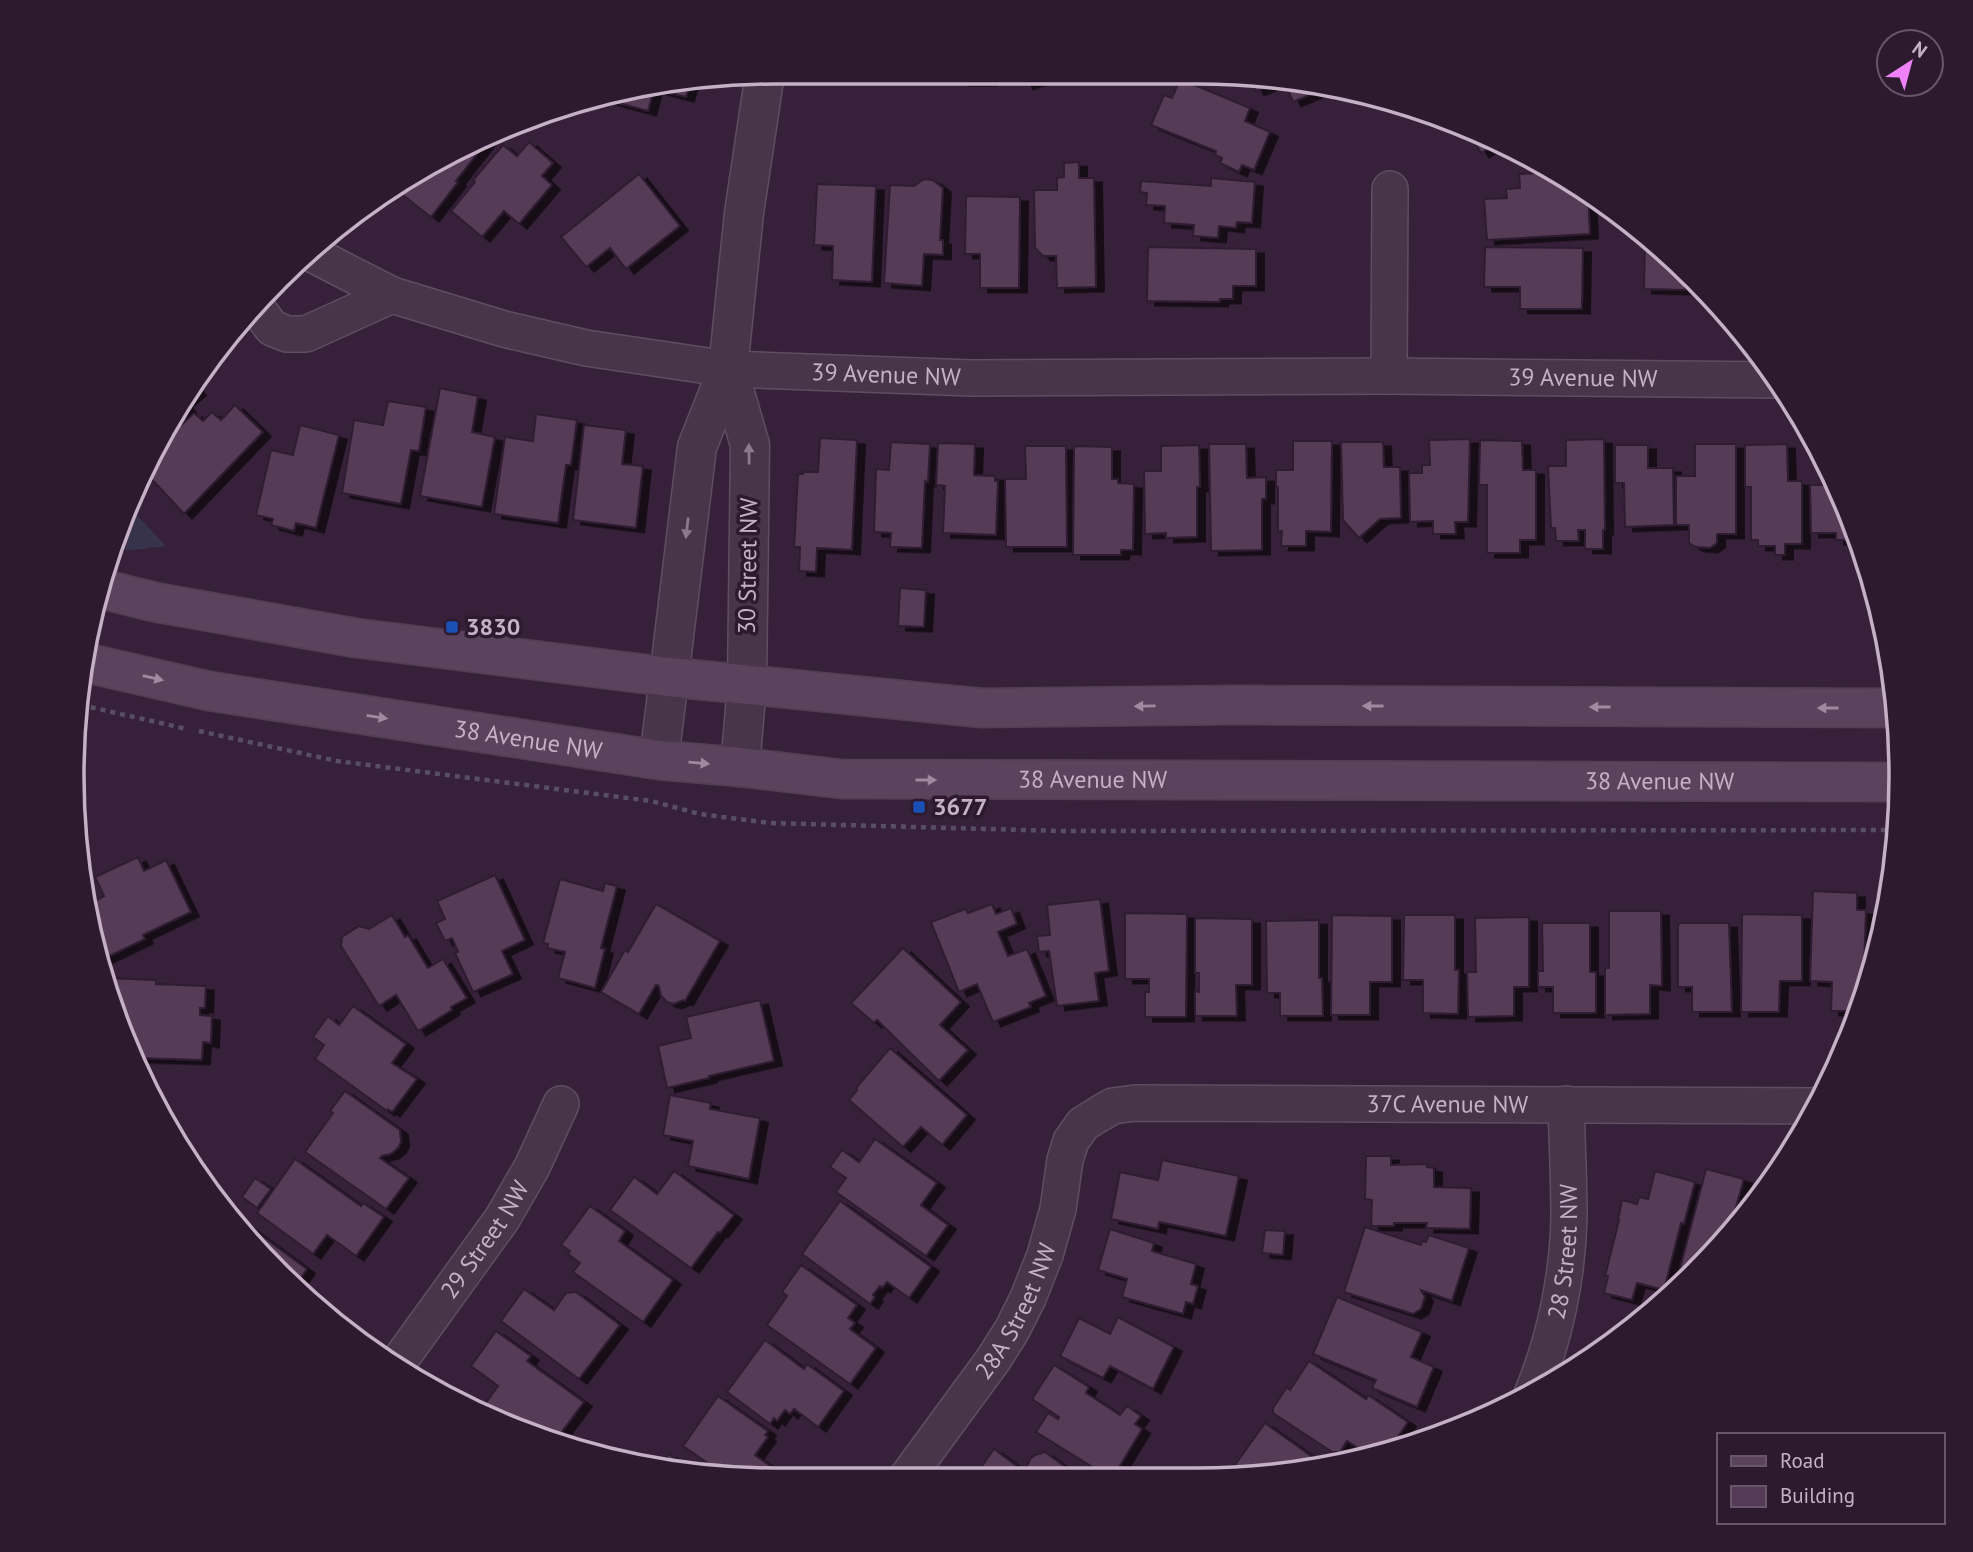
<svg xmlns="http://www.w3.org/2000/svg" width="1973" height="1552" font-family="'PT Sans',sans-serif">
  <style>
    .green { fill: #37334c }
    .building { fill: #553a57; stroke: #2f1c31; stroke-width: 2; filter: url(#shadow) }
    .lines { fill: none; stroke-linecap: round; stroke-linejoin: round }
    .minor-casing { stroke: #604d62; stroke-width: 38 }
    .tertiary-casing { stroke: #604d62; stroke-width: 41 }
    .secondary-casing { stroke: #523e53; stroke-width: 41 }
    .path { stroke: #594f65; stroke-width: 4.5; stroke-dasharray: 5 5; stroke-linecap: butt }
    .minor { stroke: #48354a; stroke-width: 35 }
    .tertiary { stroke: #48354a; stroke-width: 38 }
    .secondary { stroke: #5c435d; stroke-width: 38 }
    .oneway { fill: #8d798e }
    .oneway2 { fill: #a08aa1 }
    .transit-dot { fill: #1a4fb4; stroke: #2d1a2f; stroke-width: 2.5 }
    .labels { text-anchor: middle; stroke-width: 7; stroke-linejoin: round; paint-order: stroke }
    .street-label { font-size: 24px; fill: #c5b0c6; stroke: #2d1a2f }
    .poi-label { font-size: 24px; font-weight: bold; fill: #c5b0c6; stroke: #2d1a2f; text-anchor: start }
    .rim { fill: none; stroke: #c5b0c6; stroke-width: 3.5 }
  </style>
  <defs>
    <filter id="shadow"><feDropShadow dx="8" dy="4.5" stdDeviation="0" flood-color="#0009"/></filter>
  </defs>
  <rect width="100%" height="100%" fill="#37213a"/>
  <polygon class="green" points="131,509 166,546 133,550 114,550"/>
  <g class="building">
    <polygon points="960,72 989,72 989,81 961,81"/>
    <polygon points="1021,73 1074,73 1059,78 1057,74 1025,85"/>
    <polygon points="1249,75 1281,81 1256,91"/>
    <polygon points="1180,79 1250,108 1245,121 1270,132 1254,170 1242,165 1239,172 1220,163 1222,158 1215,155 1216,151 1151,125 1164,95 1172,98"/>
    <polygon points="1284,81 1324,89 1293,102"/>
    <polygon points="690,83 686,97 654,89 648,111 593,96"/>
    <polygon points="1466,128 1498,143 1481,153"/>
    <polygon points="488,140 456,181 458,182 431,217 399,192 412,175 424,166"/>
    <polygon points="529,142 553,163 542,176 552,185 519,224 504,211 482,237 451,211 475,182 473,180 503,145 517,156"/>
    <polygon points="1079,162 1079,178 1094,178 1096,287 1057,288 1056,256 1043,256 1035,248 1034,190 1057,190 1057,178 1064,177 1064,163"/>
    <polygon points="1558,172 1588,194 1590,234 1487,240 1484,199 1507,198 1506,189 1520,188 1519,174"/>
    <polygon points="639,174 680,226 626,269 610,248 586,267 561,237"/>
    <polygon points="1211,178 1255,182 1252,223 1237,222 1236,228 1219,226 1218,238 1193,236 1194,225 1164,223 1165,206 1146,205 1147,193 1140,192 1141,181 1211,186"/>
    <polygon points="924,179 933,180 943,188 940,240 943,240 943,255 924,254 922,286 884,283 890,185 914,186"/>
    <polygon points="817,184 876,186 872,282 832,280 833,246 814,245"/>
    <polygon points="966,196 1020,197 1019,288 980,288 980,254 965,254"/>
    <polygon points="1645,235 1661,246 1686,271 1685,290 1644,289"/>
    <polygon points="1148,247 1256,249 1256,286 1233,286 1233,299 1220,299 1220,302 1147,301"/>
    <polygon points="1485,247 1583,248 1582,309 1520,309 1520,287 1484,287"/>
    <polygon points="195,387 198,391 184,403 189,410 161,436 166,424"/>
    <polygon points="440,388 478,396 472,432 495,437 482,507 420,496"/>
    <polygon points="388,401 426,407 419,451 411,450 401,504 342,493 354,420 383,425"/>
    <polygon points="235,405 263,432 184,514 146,473 155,450 194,413 203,421 212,412 221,420"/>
    <polygon points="536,414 577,420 571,465 566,465 558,523 494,514 505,437 533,441"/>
    <polygon points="300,425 339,435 316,528 296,523 294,531 271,525 273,519 256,515 271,450 293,455"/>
    <polygon points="584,425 626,430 622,464 643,466 636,528 573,520"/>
    <polygon points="820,438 857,440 852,550 817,548 816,572 799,571 800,547 794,547 798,474 803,474 803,472 818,472"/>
    <polygon points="1470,439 1468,522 1455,522 1456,534 1433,534 1433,521 1410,522 1409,473 1422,473 1422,465 1430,465 1429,440"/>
    <polygon points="1604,439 1605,530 1603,530 1603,549 1585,549 1585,530 1578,530 1579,541 1556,541 1555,528 1551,528 1548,466 1566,466 1566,440"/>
    <polygon points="1480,440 1522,441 1523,470 1536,470 1536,540 1520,540 1520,553 1487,553 1487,485 1479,485"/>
    <polygon points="1293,441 1332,441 1331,532 1306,531 1306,546 1281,546 1282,531 1278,532 1278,487 1276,486 1276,470 1293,470"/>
    <polygon points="891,442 930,444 928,482 925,481 922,548 890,547 891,533 874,532 876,469 889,470"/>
    <polygon points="1341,442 1383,442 1384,467 1400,467 1401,518 1380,519 1359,538 1343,520"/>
    <polygon points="938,443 975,444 974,475 995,476 995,481 998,481 996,535 943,533 945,486 936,485"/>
    <polygon points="1209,444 1246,444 1247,478 1266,477 1266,499 1262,499 1262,550 1211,551"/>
    <polygon points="1695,444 1736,444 1736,534 1717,534 1717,543 1710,548 1696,547 1689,543 1689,525 1676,525 1676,476 1695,476"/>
    <polygon points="1787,444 1788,481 1802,481 1802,544 1785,544 1785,555 1775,555 1775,546 1758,546 1758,540 1751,540 1751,487 1745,487 1745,445"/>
    <polygon points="1199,445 1200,487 1197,487 1197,537 1166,538 1166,533 1145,534 1144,471 1161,471 1161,446"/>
    <polygon points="1615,445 1648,445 1648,468 1673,468 1674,525 1625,527 1624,483 1615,483"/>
    <polygon points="1025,446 1066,446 1067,547 1006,547 1005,479 1026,479"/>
    <polygon points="1074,446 1112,447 1112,479 1118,479 1118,483 1134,484 1133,550 1121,550 1121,555 1073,555"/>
    <polygon points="1824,478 1831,478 1859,540 1836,540 1836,533 1811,533 1810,485 1824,485"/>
    <polygon points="900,588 926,590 924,627 898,626"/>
    <polygon points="138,857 144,871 166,860 191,912 143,935 145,939 97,962 89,909 94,907 92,902 104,896 95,877"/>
    <polygon points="495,875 525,940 502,951 513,974 473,992 455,953 458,952 452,938 445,941 436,923 445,919 437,901"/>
    <polygon points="560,879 603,891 605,883 617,886 601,948 605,949 595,988 558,978 565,952 547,948 548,944 543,943"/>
    <polygon points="1813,891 1857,893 1857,910 1866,910 1864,968 1870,968 1869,979 1857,1011 1831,1011 1832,982 1810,981"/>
    <polygon points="1100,899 1109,971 1095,973 1099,1001 1057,1006 1049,951 1039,952 1037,936 1050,935 1047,905"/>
    <polygon points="656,904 720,941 685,1001 683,1000 674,1004 667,1002 661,996 659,986 656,985 639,1014 601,992 625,950 628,952"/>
    <polygon points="992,904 996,914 1011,908 1017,924 998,932 1008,956 1027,949 1046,996 1029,1003 1031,1007 993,1022 977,984 959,992 931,922 965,909 968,913"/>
    <polygon points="1609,911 1661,911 1662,986 1650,985 1650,1014 1605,1015 1605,968 1609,968"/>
    <polygon points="1125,913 1187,914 1186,1017 1145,1017 1145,992 1149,992 1149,979 1125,979"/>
    <polygon points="1742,914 1802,915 1802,981 1780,981 1779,1012 1741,1012"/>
    <polygon points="392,915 405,937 408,935 428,968 443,959 467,998 451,1007 452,1010 418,1031 396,995 379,1006 341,946 342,937 359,926 369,929"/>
    <polygon points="1332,915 1392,916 1392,982 1370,982 1370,1015 1331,1015"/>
    <polygon points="1404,915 1455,915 1455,970 1459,970 1458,1014 1423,1013 1423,980 1403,980"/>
    <polygon points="1529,917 1529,987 1514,987 1514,1016 1468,1017 1467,972 1476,972 1475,918"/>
    <polygon points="1195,918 1252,919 1252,985 1236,985 1237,1016 1195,1016 1195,991 1199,992 1199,973 1195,973"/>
    <polygon points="1319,920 1319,978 1322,978 1323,1016 1280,1016 1280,993 1267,993 1266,921"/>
    <polygon points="1542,923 1590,923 1590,972 1596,972 1596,1013 1553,1013 1553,987 1538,987 1538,971 1543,971"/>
    <polygon points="1682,923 1729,923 1732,1012 1692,1012 1692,987 1678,987 1678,924"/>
    <polygon points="903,948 961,1002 940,1025 968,1050 939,1081 877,1020 874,1023 851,1003"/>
    <polygon points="104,978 156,980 156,984 206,986 205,1008 200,1008 200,1015 212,1016 211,1043 203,1042 202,1060 137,1058 127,1033 129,1032 129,1025 123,1025"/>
    <polygon points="760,1000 774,1061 709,1076 709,1078 667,1088 658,1046 691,1038 686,1017"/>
    <polygon points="353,1006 406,1044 392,1063 417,1079 392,1112 388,1109 387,1111 315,1059 324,1045 313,1037 328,1016 339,1025"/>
    <polygon points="890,1048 967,1115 942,1145 921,1127 903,1147 849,1100 857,1090 856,1088"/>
    <polygon points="345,1091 400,1130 401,1142 398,1148 391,1154 382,1156 380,1158 409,1178 386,1209 305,1152 333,1113 330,1111"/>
    <polygon points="670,1095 711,1103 710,1109 760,1118 749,1179 688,1166 693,1141 663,1135"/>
    <polygon points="875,1139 937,1183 921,1205 948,1225 926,1256 836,1192 846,1178 830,1167 842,1150 859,1162"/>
    <polygon points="1366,1156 1391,1156 1391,1165 1427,1164 1427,1167 1434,1168 1434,1187 1471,1188 1470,1229 1426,1228 1427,1223 1394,1223 1394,1226 1371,1226 1372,1200 1365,1199"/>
    <polygon points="295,1159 361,1206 363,1203 384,1217 356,1256 327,1235 313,1254 257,1213"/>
    <polygon points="1162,1160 1239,1176 1226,1236 1159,1222 1158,1229 1111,1219 1120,1172 1158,1180"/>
    <polygon points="1706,1169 1744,1179 1734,1214 1744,1217 1687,1278 1678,1276"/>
    <polygon points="674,1171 734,1215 720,1233 718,1232 691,1268 610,1210 634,1177 657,1194"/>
    <polygon points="1655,1171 1695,1182 1684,1224 1681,1223 1664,1290 1637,1283 1632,1300 1604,1293 1608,1276 1605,1276 1619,1220 1618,1220 1622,1200 1637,1204 1639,1197 1648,1199"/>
    <polygon points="255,1178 271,1189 257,1208 242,1197"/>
    <polygon points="840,1201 931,1267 909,1298 887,1282 882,1288 880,1286 873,1295 875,1297 870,1304 802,1254"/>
    <polygon points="590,1206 625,1231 619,1241 673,1280 643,1322 573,1272 580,1263 568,1254 570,1251 561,1245"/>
    <polygon points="239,1219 307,1269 296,1285 302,1290 300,1292 278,1274 237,1221"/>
    <polygon points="1365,1227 1421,1245 1422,1241 1426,1242 1429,1235 1469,1248 1452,1301 1421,1290 1425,1297 1421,1309 1413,1314 1344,1292"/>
    <polygon points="1110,1229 1154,1243 1152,1251 1196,1264 1191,1284 1198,1286 1193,1304 1186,1302 1183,1314 1122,1297 1127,1279 1098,1270"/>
    <polygon points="1265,1230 1285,1231 1283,1255 1262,1253"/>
    <polygon points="801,1265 857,1305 848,1318 855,1323 850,1329 876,1348 850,1384 767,1325 787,1296 782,1292"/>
    <polygon points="524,1289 554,1310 566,1293 576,1292 620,1325 579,1379 501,1321"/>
    <polygon points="1337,1297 1422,1332 1411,1357 1434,1367 1417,1407 1372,1388 1376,1380 1313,1354"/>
    <polygon points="1118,1317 1174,1347 1153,1389 1110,1366 1103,1378 1060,1356 1079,1318 1110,1334"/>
    <polygon points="496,1331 531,1356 527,1361 584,1402 555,1441 523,1432 485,1404 498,1386 471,1366"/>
    <polygon points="765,1340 804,1369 807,1364 844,1391 818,1427 794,1409 790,1414 785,1410 777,1421 774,1418 770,1424 727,1392"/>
    <polygon points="1309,1361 1366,1399 1368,1395 1408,1422 1389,1450 1367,1454 1347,1441 1340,1452 1332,1452 1273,1413 1273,1408 1287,1387 1290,1390"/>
    <polygon points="1054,1365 1089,1387 1086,1393 1120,1415 1127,1406 1141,1416 1135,1424 1142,1429 1112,1479 1036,1432 1048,1413 1058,1419 1059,1417 1032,1399"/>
    <polygon points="718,1396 768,1431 765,1435 768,1437 755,1455 783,1475 779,1480 725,1475 683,1446"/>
    <polygon points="1265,1423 1321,1463 1243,1479 1231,1479 1227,1476"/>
    <polygon points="994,1449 1029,1475 1027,1466 1030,1459 1035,1455 1045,1452 1082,1479 972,1480"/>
    <polygon points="669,1454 694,1472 658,1469"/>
  </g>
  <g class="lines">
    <defs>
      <g id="minor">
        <path id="s1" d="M 310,253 L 392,295 L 504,329 L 586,348 L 728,369 L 972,378 L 1389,376 L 1776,380"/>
        <polyline points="256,307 272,328 287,334 306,334 392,295"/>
        <polyline points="1389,376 1390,189"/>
        <path id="s2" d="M 395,1367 L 502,1219 L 532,1167 L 561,1104"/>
        <path id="s3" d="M 1532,1394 C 1555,1339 1568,1275 1569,1216 C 1569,1179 1567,1141 1566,1104"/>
        <path id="s4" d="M 905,1480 L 993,1360 L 1012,1330 L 1028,1298 L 1045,1255 L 1058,1209 L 1065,1160 L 1071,1141 L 1083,1124 L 1099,1114 L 1113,1106 L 1135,1103 L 1817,1106"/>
      </g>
      <g id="tertiary">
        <polyline points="728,369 750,445 747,685 740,767"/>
        <polyline points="659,760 697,447 728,369 744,213 765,73"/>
      </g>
      <g id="secondary">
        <polyline points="98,588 154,602 356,638 669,677 982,708 1237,705 1896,708"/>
        <path id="s5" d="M 87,663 L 209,691 L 659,760 L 740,767 L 841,779 L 1898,782"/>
      </g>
    </defs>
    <use href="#minor" class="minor-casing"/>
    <use href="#tertiary" class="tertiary-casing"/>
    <use href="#secondary" class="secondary-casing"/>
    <g class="path">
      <polyline points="81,705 187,729"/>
      <polyline points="199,731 337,761 651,801 700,814 770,823 1060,831 1898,830"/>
    </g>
    <use href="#minor" class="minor"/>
    <use href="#tertiary" class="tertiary"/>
    <use href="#secondary" class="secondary"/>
  </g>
  <defs><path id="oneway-solid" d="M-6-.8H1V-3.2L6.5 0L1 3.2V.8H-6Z" transform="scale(1.75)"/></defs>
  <g class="oneway">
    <use href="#oneway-solid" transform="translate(749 454) rotate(-91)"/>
    <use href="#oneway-solid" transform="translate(687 528) rotate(97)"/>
  </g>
  <g class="oneway2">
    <use href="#oneway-solid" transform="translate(153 678) rotate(13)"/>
    <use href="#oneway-solid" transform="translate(1145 706) rotate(179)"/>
    <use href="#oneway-solid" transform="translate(1373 706) rotate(-180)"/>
    <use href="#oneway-solid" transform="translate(1600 707) rotate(-180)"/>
    <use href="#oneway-solid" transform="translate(1828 708) rotate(-180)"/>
    <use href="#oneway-solid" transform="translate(377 717) rotate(9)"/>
    <use href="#oneway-solid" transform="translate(699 763) rotate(5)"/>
    <use href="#oneway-solid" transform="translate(926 780)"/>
  </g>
  <g class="transit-dot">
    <rect x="445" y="620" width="14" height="14" rx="3.5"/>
    <rect x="912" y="800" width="14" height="14" rx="3.5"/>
  </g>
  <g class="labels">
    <g class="street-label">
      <text dy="8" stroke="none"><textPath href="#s1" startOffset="595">39 Avenue NW</textPath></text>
      <text dy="8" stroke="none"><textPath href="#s1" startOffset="1292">39 Avenue NW</textPath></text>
      <text transform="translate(748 566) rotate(-89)" y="8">30 Street NW</text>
      <text dy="8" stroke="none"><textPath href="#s5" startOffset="448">38 Avenue NW</textPath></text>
      <text dy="8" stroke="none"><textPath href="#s5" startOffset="1015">38 Avenue NW</textPath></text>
      <text dy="8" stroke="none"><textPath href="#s5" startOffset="1582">38 Avenue NW</textPath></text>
      <text dy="8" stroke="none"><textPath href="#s4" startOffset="774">37C Avenue NW</textPath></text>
      <text dy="8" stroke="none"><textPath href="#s2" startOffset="156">29 Street NW</textPath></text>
      <text dy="8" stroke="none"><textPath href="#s3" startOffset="147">28 Street NW</textPath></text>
      <text dy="8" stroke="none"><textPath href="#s4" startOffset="203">28A Street NW</textPath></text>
    </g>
    <g class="poi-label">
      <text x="466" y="635">3830</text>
      <text x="933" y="815">3677</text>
    </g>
  </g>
  <path d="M0 0H1973V1552H0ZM776 84H1197A692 692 0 0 1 1889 776V776A692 692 0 0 1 1197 1468H776A692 692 0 0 1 84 776V776A692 692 0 0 1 776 84Z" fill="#2d1a2f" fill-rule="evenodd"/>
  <path class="rim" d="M776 84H1197A692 692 0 0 1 1889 776V776A692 692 0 0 1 1197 1468H776A692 692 0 0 1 84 776V776A692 692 0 0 1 776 84Z"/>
  <rect x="1717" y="1433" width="228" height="91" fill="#2d1a2f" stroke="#6a566b" stroke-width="2"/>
  <rect x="1731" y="1456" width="35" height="10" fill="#5c435d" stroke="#6a566b" stroke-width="2"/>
  <text x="1780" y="1468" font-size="21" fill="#c5b0c6">Road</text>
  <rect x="1731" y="1486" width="35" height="21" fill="#553a57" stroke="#6a566b" stroke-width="2"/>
  <text x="1780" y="1503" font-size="21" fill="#c5b0c6">Building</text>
  <g transform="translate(1910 63) rotate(36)"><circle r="33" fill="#2d1a2f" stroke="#6a566b" stroke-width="2"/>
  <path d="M0-5L12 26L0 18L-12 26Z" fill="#f082f9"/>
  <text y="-10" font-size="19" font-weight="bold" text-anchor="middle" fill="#c5b0c6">N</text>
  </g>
</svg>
